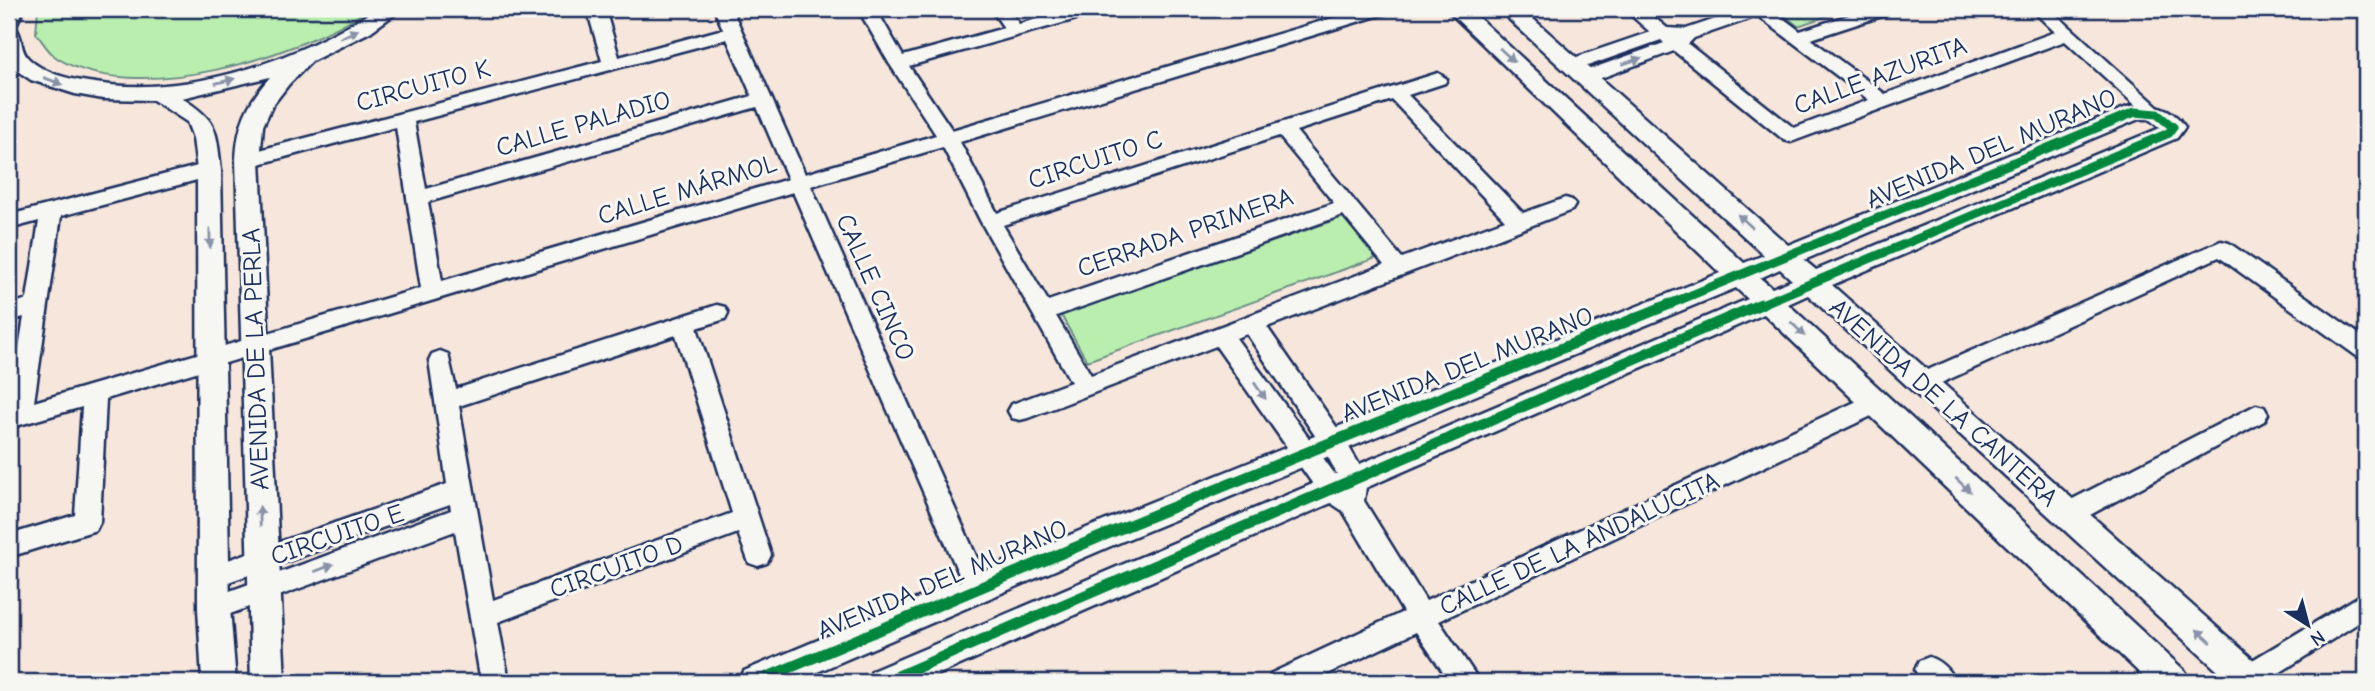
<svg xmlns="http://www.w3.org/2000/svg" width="2375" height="691" font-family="'Comic Neue',sans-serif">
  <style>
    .green { fill: #b9eeaf; stroke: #6a8e86; stroke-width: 2 }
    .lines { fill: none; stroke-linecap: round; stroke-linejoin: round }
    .minor-casing { stroke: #1b2f5e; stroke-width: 5 }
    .tertiary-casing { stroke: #1b2f5e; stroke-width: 5 }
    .minor { fill: #f6f6f2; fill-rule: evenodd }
    .tertiary { fill: #f6f6f2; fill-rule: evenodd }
    .cycleway-far1-casing { stroke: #f6f6f2; stroke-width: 12 }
    .cycleway-casing { stroke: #f6f6f2; stroke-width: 16 }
    .cycleway-far1 { stroke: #00873e; stroke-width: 9 }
    .cycleway { stroke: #00873e; stroke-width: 11 }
    .oneway { fill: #8892a8 }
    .labels { text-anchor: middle; stroke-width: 6; stroke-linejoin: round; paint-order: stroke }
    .street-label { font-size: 26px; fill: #1b2f5e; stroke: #f6f6f2 }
  </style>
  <rect width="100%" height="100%" fill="#f6e6db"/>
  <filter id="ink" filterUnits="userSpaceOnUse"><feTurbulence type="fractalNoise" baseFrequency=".0143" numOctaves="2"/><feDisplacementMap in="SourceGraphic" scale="14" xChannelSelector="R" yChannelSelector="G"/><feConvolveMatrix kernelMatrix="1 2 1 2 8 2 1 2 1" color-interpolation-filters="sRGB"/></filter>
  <g filter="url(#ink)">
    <g class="green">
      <path d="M 38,9 L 369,9 C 297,57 136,107 57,58 C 49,53 42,41 36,33 Z"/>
      <polygon points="1776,9 1848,9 1798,26"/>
      <polygon points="1344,217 1376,258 1087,361 1061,315"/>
    </g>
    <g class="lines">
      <defs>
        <g id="minor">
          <path d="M 587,9 L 605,9 L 619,57 L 723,29 L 714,9 L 732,9 L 805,174 L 936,135 L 889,63 L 858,9 L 876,9 L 903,56 L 1004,28 L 991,9 L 1009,9 L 1019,24 L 1073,9 L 1101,9 L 1098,13 L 909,66 L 952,130 L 1363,9 L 1390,9 L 1387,13 L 960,142 L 997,213 L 1438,73 L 1447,79 L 1445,83 L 1408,95 L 1523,213 L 1565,198 L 1572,200 L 1575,205 L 1572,210 L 1267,327 L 1342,435 L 1364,473 L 1367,480 L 1364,501 L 1426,601 L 1868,396 L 1876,394 L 1884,396 L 1888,403 L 1884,410 L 1439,621 L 1480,682 L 1450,682 L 1416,632 L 1311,682 L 1268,682 L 1272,673 L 1403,612 L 1343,511 L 1322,497 L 1216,346 L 1028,418 L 1020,420 L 1012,418 L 1008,411 L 1012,404 L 1071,382 L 981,222 L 943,147 L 811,186 L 990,587 L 986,595 L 977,599 L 968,595 L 793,192 L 106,399 L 100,522 L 96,530 L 9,557 L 9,535 L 75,515 L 82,407 L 9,428 L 9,410 L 24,317 L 9,321 L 9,305 L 27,299 L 39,221 L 9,229 L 9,215 L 209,163 L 216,165 L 219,170 L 216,175 L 61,216 L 34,402 L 421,288 L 396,127 L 248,167 L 241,165 L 238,160 L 241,155 L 248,153 L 602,61 ZM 727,39 L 752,96 L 426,189 L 414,122 ZM 1392,100 L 1505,220 L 1402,258 L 1296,131 ZM 757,107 L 788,179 L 442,281 L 428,202 ZM 1279,136 L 1334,203 L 1048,301 L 1003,225 ZM 1343,215 L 1384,265 L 1091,375 L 1056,316 ZM 1247,334 L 1324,449 L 1342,484 L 1236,338 Z"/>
          <path d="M 1624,9 L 1644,9 L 1667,28 L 1686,29 L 1745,9 L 1771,9 L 1800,31 L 1868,9 L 1894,9 L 1891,13 L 1811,39 L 1885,94 L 2055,32 L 2031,9 L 2050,9 L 2162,110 L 2159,114 L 2145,114 L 2065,41 L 1791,142 L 1784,140 L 1674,51 L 1593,81 L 1579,81 L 1577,77 L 1579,73 L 1664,43 L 1661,40 L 1579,69 L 1565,69 L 1563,65 L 1565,61 L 1650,32 ZM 1758,16 L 1869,100 L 1794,128 L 1688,44 L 1694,38 Z"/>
          <polygon points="2221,241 2229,243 2366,339 2366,360 2358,357 2219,257 1930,388 1922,391 1914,388 1910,382 1914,376"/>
          <path d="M 717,305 L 725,307 L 728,313 L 725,319 L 697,328 L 771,555 L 767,563 L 758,566 L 749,563 L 738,533 L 498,622 L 508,676 L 505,682 L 483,682 L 480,676 L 455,531 L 214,620 L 205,616 L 201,608 L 205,600 L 451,510 L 450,504 L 214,587 L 205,584 L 201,576 L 205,568 L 447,484 L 429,360 L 432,354 L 440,351 L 448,354 L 456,389 ZM 676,335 L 732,513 L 493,600 L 459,406 Z"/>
          <polygon points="2256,405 2264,407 2268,414 2264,421 2077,522 2068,525 2059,522 2055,514 2059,506"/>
          <polygon points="2366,592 2366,618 2265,682 2237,682 2235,677 2239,668"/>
          <path d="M 1929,657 C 1942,662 1950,670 1955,682 L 1922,682 L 1915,670 L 1919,661 Z"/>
        </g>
        <g id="tertiary">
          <polygon points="9,9 24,9 17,23 9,24"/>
          <path d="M 376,9 L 402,9 L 370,32 L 312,61 L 289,84 L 272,106 L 263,126 L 260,160 L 285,682 L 251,682 L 236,160 C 238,123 246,105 270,77 L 182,98 C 218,121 216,129 221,170 L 230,608 L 236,682 L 202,682 L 198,608 L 197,170 L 193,138 L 187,122 L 153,100 L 103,99 L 75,94 L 31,80 L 9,65 L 9,28 L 17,30 C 23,39 20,51 29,59 C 44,73 68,79 88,82 C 188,99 292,62 376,9 Z"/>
          <path d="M 1446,9 L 1469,9 L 1744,263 L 1764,255 L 1498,9 L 1522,9 L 1788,245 L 2127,107 C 2150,101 2172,106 2185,127 L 2177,138 L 1832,285 L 2266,671 L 2271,682 L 2230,682 L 1808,295 L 1788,304 L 2185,671 L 2190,682 L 2149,682 L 1764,314 L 921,682 L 867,682 L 872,671 L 1748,299 L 1736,288 L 1111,546 L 794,682 L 739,682 L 744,671 L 1089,527 L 1720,273 ZM 2139,119 L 2149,119 L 2160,128 L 1816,270 L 1804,260 ZM 1780,269 L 1792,280 L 1772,288 L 1760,278 Z"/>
        </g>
      </defs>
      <use href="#minor" class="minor-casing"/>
      <use href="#tertiary" class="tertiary-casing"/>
      <use href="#minor" class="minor"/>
      <use href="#tertiary" class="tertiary"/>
      <defs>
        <polyline id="cycleway-far1" points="1665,306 2135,112 2157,114 2173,127 2169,133 1757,306"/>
        <g id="cycleway">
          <polyline points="756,682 1100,537 1670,304"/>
          <polyline points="884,682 1761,304"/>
        </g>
      </defs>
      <use href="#cycleway-far1" class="cycleway-far1-casing"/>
      <use href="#cycleway" class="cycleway-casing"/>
      <use href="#cycleway-far1" class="cycleway-far1"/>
      <use href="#cycleway" class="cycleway"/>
    </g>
    <defs><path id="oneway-solid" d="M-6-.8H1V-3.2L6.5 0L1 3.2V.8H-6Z" transform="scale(1.75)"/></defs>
    <g class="oneway">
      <use href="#oneway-solid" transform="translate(349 34) rotate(-25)"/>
      <use href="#oneway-solid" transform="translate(1507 55) rotate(43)"/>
      <use href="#oneway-solid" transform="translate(1632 61) rotate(-19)"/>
      <use href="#oneway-solid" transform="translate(53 81) rotate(20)"/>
      <use href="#oneway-solid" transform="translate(225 81) rotate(-14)"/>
      <use href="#oneway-solid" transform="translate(1745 221) rotate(-138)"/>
      <use href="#oneway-solid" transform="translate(210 238) rotate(89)"/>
      <use href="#oneway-solid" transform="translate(1798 329) rotate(44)"/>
      <use href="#oneway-solid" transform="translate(1260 391) rotate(55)"/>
      <use href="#oneway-solid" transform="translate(1963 485) rotate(43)"/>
      <use href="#oneway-solid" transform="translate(260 516) rotate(-92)"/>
      <use href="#oneway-solid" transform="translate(324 568) rotate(-21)"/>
      <use href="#oneway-solid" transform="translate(2204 636) rotate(-138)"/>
    </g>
  </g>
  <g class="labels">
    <g class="street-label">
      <text transform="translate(1880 75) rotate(-20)" y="9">CALLE AZURITA</text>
      <text transform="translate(423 85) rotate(-15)" y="9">CIRCUITO K</text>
      <text transform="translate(583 123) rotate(-16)" y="9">CALLE PALADIO</text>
      <text transform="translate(1991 148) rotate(-23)" y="9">AVENIDA DEL MURANO</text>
      <text transform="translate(1095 159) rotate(-18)" y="9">CIRCUITO C</text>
      <text transform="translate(687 189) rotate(-17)" y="9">CALLE MÁRMOL</text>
      <text transform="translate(1185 232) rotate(-19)" y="9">CERRADA PRIMERA</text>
      <text transform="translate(876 287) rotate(66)" y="9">CALLE CINCO</text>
      <text transform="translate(255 359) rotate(-92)" y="9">AVENIDA DE LA PERLA</text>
      <text transform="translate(1467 364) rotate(-22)" y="9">AVENIDA DEL MURANO</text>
      <text transform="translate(1944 402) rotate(42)" y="9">AVENIDA DE LA CANTERA</text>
      <text transform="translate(337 534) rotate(-19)" y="9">CIRCUITO E</text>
      <text transform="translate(1579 543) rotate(-25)" y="9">CALLE DE LA ANDALUCITA</text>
      <text transform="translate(616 566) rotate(-20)" y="9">CIRCUITO D</text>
      <text transform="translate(942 579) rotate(-23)" y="9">AVENIDA DEL MURANO</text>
    </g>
  </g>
  <rect width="2375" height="691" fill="none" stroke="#f6f6f2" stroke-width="35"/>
  <rect x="18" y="18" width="2340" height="656" fill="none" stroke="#1b2f5e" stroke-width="2.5" filter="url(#ink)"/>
  <g transform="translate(2308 625) rotate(144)" stroke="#f6f6f2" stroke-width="5" paint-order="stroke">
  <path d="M0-5L12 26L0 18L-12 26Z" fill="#1b2f5e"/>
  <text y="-10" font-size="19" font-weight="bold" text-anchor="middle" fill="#1b2f5e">N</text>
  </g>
</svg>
